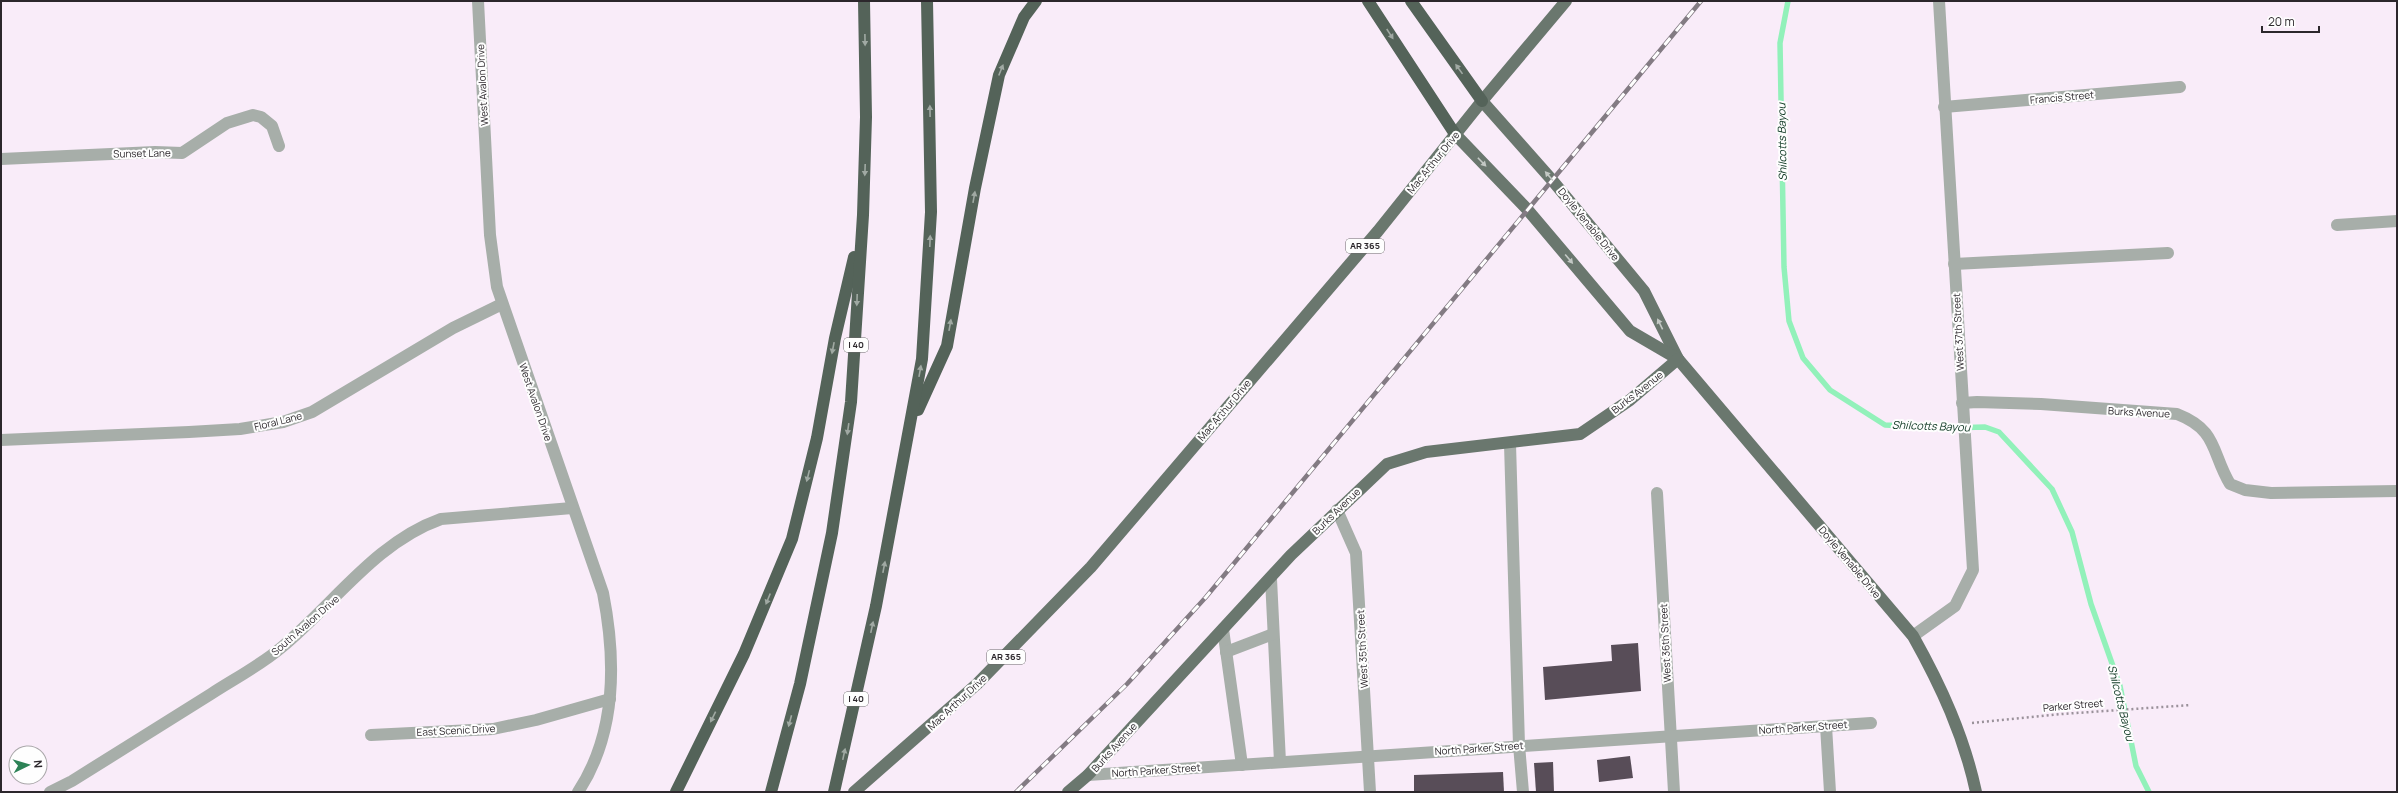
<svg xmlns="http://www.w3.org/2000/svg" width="2398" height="793" font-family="Manrope,sans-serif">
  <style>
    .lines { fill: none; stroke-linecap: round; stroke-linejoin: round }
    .stream { stroke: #92f1ba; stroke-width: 5.5 }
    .building { fill: #584d58 }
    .path { stroke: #9a919a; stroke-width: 2.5; stroke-dasharray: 2 3; stroke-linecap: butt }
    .minor { stroke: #a7aea9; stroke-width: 12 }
    .major { stroke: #6a776e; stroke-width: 12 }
    .highway { stroke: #546359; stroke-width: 12 }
    .rail-casing { stroke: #837b83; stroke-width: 4.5 }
    .rail { stroke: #fefefe; stroke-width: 3; stroke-dasharray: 9; stroke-linecap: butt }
    .oneway { fill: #a0a9a3 }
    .oneway2 { fill: #c3c8c4 }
    .labels { text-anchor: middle; stroke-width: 4; stroke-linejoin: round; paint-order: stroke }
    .shield { fill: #fefefe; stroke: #6b686b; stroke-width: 1 }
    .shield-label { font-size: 9px; font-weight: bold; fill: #2c272c }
    .street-label { font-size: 10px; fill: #2c272c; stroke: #fefefe }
    .water-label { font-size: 11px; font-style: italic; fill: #0b3520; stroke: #fefefe }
  </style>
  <rect width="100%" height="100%" fill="#f9ecf9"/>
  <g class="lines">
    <polyline class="stream" points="1788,1 1780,43 1784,267 1789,321 1803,358 1830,390 1885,425 1948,428 1985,427 1999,432 2052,489 2072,532 2091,604 2120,686 2136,766 2149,792"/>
  </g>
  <g class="building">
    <polygon points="1638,643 1641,691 1545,700 1543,667 1612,661 1611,645"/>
    <polygon points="1630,756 1633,778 1599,782 1597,760"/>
    <polygon points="1553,762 1554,792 1536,792 1534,763"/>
    <polygon points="1503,772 1504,792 1414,792 1414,775"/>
  </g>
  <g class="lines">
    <polyline class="path" points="1972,723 2062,714 2191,705"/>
    <g class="minor">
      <path d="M 478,1 L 490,235 L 497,287 L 603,593 C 616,659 617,733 578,792"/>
      <polyline points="1944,107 2180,87"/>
      <polyline points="1,159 155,152 182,153 227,123 253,115 261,117 272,126 279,146"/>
      <polyline points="2337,225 2397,221"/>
      <polyline points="1954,264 2168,253"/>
      <path d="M 1962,403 L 1977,402 L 2041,404 L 2177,414 C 2218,430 2211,452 2230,484 L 2245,490 L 2271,493 L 2397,491"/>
      <polyline points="1,440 189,432 240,429 283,422 312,412 453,328 502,304"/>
      <polyline points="1510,444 1519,745 1523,792"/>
      <polyline points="1657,493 1674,792"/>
      <polyline points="1337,510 1356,553 1370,792"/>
      <polyline points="1271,579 1280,762"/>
      <polyline points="1223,629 1242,765"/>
      <polyline points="1913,636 1955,606 1973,570 1939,1"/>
      <polyline points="1226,652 1273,634"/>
      <polyline points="1826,726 1830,792"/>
      <polyline points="371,735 493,729 536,720 610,699"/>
      <polyline points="1088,775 1871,723"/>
      <path d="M 50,792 L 72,781 C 118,752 165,723 211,694 C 234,679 261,665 282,647 C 334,604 376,542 441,519 L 572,508"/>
    </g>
    <g class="major">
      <path d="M 1482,101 L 1552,180 L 1644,291 L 1678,359 L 1913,636 C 1941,686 1964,736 1976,792"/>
      <polyline points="1455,134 1527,209 1630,331 1678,359"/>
      <polyline points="854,792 977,684 1091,567 1378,231 1482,101 1566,1"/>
      <polyline points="1068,792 1088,775 1291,555 1387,464 1426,452 1580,434 1630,400 1678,359"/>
    </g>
    <g class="highway">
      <polyline points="1368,1 1455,134"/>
      <polyline points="1411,1 1482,101"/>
      <polyline points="918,410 947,346 975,188 999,75 1024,17 1036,1"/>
      <polyline points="676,792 744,654 792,539 817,438 835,338 854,257"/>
      <polyline points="771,792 800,684 832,533 851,402 863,215 866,117 864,1"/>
      <polyline points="834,792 876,606 922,359 931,212 927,1"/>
    </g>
    <defs>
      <polyline id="rail" points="1016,792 1127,684 1206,597 1701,1"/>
    </defs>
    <use href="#rail" class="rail-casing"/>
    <use href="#rail" class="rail"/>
  </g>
  <defs><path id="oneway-solid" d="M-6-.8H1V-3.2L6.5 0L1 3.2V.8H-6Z"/></defs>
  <g class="oneway">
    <use href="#oneway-solid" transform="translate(1390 34) rotate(57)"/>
    <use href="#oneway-solid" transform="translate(865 40) rotate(89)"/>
    <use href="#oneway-solid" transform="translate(1459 69) rotate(-126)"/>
    <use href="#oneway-solid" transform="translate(1001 70) rotate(-68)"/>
    <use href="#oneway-solid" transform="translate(930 111) rotate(-91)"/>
    <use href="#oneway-solid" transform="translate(865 170) rotate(92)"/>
    <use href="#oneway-solid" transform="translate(974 197) rotate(-80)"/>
    <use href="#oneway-solid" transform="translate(930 241) rotate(-88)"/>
    <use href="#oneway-solid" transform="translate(857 300) rotate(92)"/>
    <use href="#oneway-solid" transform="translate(950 325) rotate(-80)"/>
    <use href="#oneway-solid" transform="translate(833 348) rotate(101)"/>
    <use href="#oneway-solid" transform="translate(920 371) rotate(-80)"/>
    <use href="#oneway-solid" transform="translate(848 429) rotate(98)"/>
    <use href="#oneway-solid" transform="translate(808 476) rotate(104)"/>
    <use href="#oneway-solid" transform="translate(884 567) rotate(-79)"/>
    <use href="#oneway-solid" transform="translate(768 599) rotate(112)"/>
    <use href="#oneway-solid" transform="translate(872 627) rotate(-78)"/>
    <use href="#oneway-solid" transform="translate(713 717) rotate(116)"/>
    <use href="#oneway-solid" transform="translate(790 721) rotate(105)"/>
    <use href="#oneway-solid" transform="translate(844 754) rotate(-78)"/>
  </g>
  <g class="oneway2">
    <use href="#oneway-solid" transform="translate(1482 162) rotate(46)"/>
    <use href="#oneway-solid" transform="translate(1549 176) rotate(-131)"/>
    <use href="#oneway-solid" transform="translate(1569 259) rotate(50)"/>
    <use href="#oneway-solid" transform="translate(1660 324) rotate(-116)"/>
  </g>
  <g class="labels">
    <g class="shield">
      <rect x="1346" y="239" width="38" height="14" rx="3"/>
      <rect x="844" y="338" width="24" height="14" rx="3"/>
      <rect x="987" y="650" width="38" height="14" rx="3"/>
      <rect x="844" y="692" width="24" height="14" rx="3"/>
    </g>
    <g class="shield-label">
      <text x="1365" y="249">AR 365</text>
      <text x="856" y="348">I 40</text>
      <text x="1006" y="660">AR 365</text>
      <text x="856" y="702">I 40</text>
    </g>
    <g class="street-label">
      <text transform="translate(482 85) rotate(-93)" y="4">West Avalon Drive</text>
      <text transform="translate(2062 97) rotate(-5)" y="4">Francis Street</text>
      <text transform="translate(142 153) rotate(-1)" y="4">Sunset Lane</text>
      <text transform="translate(1433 162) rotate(-51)" y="4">Mac Arthur Drive</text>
      <text transform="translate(1589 224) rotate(51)" y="4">Doyle Venable Drive</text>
      <text transform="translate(1958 332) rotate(-93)" y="4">West 37th Street</text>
      <text transform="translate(1637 392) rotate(-38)" y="4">Burks Avenue</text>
      <text transform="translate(536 402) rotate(71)" y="4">West Avalon Drive</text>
      <text transform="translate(1224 410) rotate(-50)" y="4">Mac Arthur Drive</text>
      <text transform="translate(2139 412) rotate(3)" y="4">Burks Avenue</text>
      <text transform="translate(278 421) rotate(-14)" y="4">Floral Lane</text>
      <text transform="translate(1336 511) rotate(-44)" y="4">Burks Avenue</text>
      <text transform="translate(1850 562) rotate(50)" y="4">Doyle Venable Drive</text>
      <text transform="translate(305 625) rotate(-41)" y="4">South Avalon Drive</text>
      <text transform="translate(1665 643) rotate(-93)" y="4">West 36th Street</text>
      <text transform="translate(1362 649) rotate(-93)" y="4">West 35th Street</text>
      <text transform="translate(957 702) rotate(-43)" y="4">Mac Arthur Drive</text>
      <text transform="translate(2073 705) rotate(-5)" y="4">Parker Street</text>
      <text transform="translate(1803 727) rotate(-4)" y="4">North Parker Street</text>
      <text transform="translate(456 730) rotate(-3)" y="4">East Scenic Drive</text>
      <text transform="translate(1114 747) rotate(-48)" y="4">Burks Avenue</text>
      <text transform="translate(1479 748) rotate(-4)" y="4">North Parker Street</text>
      <text transform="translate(1156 770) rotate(-4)" y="4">North Parker Street</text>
    </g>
    <g class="water-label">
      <text transform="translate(1782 142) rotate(-91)" y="4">Shilcotts Bayou</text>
      <text transform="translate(1931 426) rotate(2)" y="4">Shilcotts Bayou</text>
      <text transform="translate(2121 703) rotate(76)" y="4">Shilcotts Bayou</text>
    </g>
  </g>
  <rect width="2398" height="793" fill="none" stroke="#2c272c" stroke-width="4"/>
  <g transform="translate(28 765) rotate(85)"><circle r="19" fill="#fefefe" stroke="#aaa8aa"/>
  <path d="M0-3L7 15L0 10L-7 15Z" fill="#2c8256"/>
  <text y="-6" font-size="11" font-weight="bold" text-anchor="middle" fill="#2c272c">N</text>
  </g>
  <path d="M2262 26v6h57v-6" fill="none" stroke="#2c272c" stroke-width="2"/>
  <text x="2268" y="26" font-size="12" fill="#2c272c" stroke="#fefefe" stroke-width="3" paint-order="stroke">20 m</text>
</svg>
